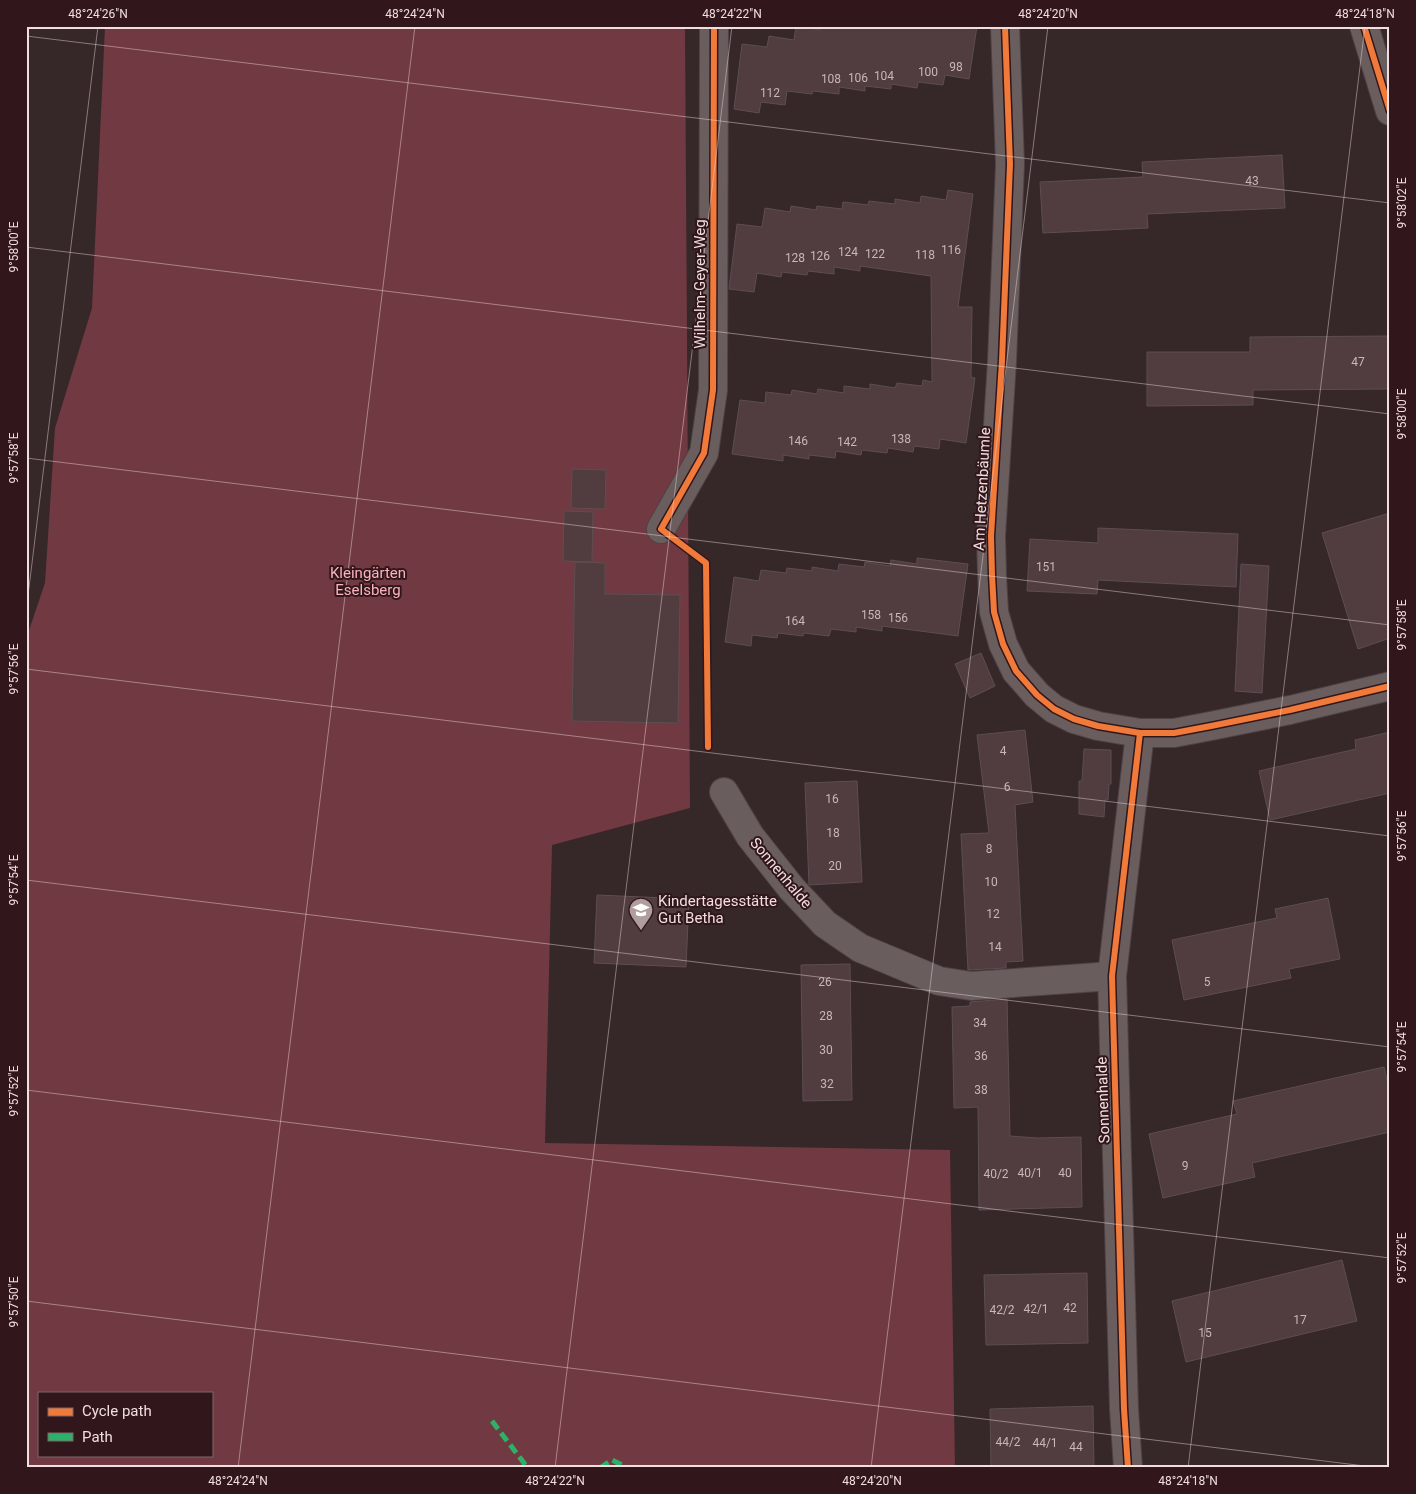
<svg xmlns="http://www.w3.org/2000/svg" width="1416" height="1494" font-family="Roboto,sans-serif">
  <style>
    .green { fill: #713941; fill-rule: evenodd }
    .building { fill: #513c3f; stroke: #5c4f51 }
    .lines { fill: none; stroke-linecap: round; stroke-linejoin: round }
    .minor-casing { stroke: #4f4244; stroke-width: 30 }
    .minor { stroke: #695d5e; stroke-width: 28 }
    .quiet { stroke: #2db169; stroke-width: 5; stroke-dasharray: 10 5; stroke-linecap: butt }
    .cycleway-casing { stroke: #31171b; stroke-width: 9 }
    .cycleway { stroke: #f17a3a; stroke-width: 6 }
    .ticks { fill: none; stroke: #f1dedf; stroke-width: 1; stroke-opacity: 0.45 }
    .labels { text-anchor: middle; stroke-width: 4; stroke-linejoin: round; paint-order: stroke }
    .number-label { font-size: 12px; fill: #c9b6b7 }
    .street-label { font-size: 15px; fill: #f1dedf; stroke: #31171b }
    .park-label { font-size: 15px; fill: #fbb3bb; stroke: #31171b }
    .poi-label { font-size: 15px; fill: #f1dedf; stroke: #31171b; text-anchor: start }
    .neatline { fill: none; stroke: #f1dedf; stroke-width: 2 }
    .ticks-label { font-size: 12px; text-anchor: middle; fill: #f1dedf }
  </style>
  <rect width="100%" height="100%" fill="#362729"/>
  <path class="green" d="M 105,26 L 685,26 L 690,808 L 552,845 L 545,1143 L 950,1150 L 955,1468 L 26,1468 L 26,639 L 45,583 L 55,428 L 92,308 ZM 39,1393 L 211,1393 L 211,1455 L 39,1455 Z"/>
  <g class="building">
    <polygon points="796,26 821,30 822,26 977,26 969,79 945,75 943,85 918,82 917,88 891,84 891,89 865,86 865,91 839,87 839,94 813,91 812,94 787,91 785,105 761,102 759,113 734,109 742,44 767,47 769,36 794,40"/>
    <polygon points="1282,155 1285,208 1147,214 1148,228 1043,233 1040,182 1143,177 1142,162"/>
    <polygon points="948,190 973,194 958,307 972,307 971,377 975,378 966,443 940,439 939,449 914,446 913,452 888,448 887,453 862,450 861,455 836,451 835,458 809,455 809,459 783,455 783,461 732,454 740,400 765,403 766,392 791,395 792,390 817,394 818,389 844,393 844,386 870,389 870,384 895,388 897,383 922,386 923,380 932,382 931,276 860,266 860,271 834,267 834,274 808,271 807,275 782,272 781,277 757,273 754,292 729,289 737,224 762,227 765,208 790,212 791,206 816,210 817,206 842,209 843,202 868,205 869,201 895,204 895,199 920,203 921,196 946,200"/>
    <polygon points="1390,336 1390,389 1253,390 1253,405 1147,406 1147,352 1250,352 1250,337"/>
    <polygon points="572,469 606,470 605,509 571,508"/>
    <polygon points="564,511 593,512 592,562 563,561"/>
    <polygon points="1390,513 1390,638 1358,649 1322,533"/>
    <polygon points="1098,528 1238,534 1236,587 1098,580 1097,594 1027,591 1030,539 1098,543"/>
    <polygon points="917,558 968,564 958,636 882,626 882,631 856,627 856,632 831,629 829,636 804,633 803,636 778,633 777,638 752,635 751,646 725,642 734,577 759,581 761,570 786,573 787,568 812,571 812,567 838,571 839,564 864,567 865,562 890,566 891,560 917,564"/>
    <polygon points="575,562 605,563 605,594 680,595 678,723 572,721"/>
    <polygon points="1241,564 1269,566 1262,693 1235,691"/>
    <polygon points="981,653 995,686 970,698 955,664"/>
    <polygon points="1025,730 1033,802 1015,805 1023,961 1006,962 1006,968 968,970 961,834 989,833 977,735"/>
    <polygon points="1390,732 1390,793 1270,820 1259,771 1356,749 1355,740"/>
    <polygon points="1084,749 1111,750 1111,784 1109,784 1108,800 1105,800 1104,817 1079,814 1079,781 1082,781"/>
    <polygon points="857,781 862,882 809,885 805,783"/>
    <polygon points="597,895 689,899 686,967 594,963"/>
    <polygon points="1328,898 1340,959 1289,969 1291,978 1184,1000 1172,940 1277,918 1275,909"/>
    <polygon points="850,964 852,1100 803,1101 801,965"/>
    <polygon points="1007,999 1010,1136 1037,1138 1081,1137 1082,1207 979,1210 978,1107 954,1108 952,1007 970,1006 970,1002"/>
    <polygon points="1384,1067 1390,1093 1390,1132 1252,1163 1255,1177 1163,1198 1149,1134 1237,1114 1233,1101"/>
    <polygon points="1342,1260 1357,1321 1186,1362 1172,1301"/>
    <polygon points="1087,1273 1088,1343 986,1345 984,1275"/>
    <polygon points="1093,1406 1094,1468 991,1468 990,1409"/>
  </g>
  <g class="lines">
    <defs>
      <g id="minor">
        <polyline points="1005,26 1010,164 1002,361 991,536 992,575 994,612 1003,644 1016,671 1037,695 1054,709 1074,719 1098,726 1140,733 1174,733 1211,726 1290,710 1390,686"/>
        <polyline points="1364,26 1390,111"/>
        <polyline points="661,529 704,453 713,390 714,26"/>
        <polyline points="724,792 750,836 792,889 825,924 860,948 939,981 971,986 1112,976"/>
        <polyline points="1128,1468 1124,1409 1112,976 1140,733"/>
      </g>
    </defs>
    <use href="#minor" class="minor-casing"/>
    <use href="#minor" class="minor"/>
    <g class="quiet">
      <polyline points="492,1421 527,1467 530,1468"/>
      <polyline points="600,1468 612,1460 628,1468"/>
    </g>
    <defs>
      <g id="cycleway">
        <polyline points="1005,26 1010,164 1002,361 991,536 992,575 994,612 1003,644 1016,671 1037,695 1054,709 1074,719 1098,726 1140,733 1174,733 1211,726 1290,710 1390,686"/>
        <polyline points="1364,26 1390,111"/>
        <polyline points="708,747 706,563 661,529 704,453 713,390 714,26"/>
        <polyline points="1128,1468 1124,1409 1112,976 1140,733"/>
      </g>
    </defs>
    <use href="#cycleway" class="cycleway-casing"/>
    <use href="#cycleway" class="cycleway"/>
  </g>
  <path class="ticks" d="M 26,36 L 1390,203M 26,247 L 1390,414M 26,458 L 1390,625M 26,612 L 98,26M 26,669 L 1390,836M 26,880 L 1390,1047M 26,1090 L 1390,1258M 26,1301 L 1381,1468M 238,1468 L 415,26M 555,1468 L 732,26M 871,1468 L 1048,26M 1188,1468 L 1365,26"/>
  <defs>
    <symbol id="school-pin" viewBox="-11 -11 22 30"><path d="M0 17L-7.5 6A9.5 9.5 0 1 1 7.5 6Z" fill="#b09e9f" stroke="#31171b"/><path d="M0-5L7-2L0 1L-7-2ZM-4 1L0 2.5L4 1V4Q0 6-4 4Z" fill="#fff"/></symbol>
  </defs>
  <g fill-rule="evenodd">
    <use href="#school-pin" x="627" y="896" width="28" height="38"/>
  </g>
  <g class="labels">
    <g class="number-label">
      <text x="956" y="71">98</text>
      <text x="928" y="76">100</text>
      <text x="884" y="80">104</text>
      <text x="858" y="82">106</text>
      <text x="831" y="83">108</text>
      <text x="770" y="97">112</text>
      <text x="1252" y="185">43</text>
      <text x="951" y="254">116</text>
      <text x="848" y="256">124</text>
      <text x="875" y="258">122</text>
      <text x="925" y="259">118</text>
      <text x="820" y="260">126</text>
      <text x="795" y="262">128</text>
      <text x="1358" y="366">47</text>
      <text x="901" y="443">138</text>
      <text x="798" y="445">146</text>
      <text x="847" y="446">142</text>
      <text x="1046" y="571">151</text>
      <text x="871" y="619">158</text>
      <text x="898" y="622">156</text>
      <text x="795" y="625">164</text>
      <text x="1003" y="755">4</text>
      <text x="1007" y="791">6</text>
      <text x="832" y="803">16</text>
      <text x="833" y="837">18</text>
      <text x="989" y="853">8</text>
      <text x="835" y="870">20</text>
      <text x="991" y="886">10</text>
      <text x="993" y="918">12</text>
      <text x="995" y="951">14</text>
      <text x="825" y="986">26</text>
      <text x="1207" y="986">5</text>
      <text x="826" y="1020">28</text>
      <text x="980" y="1027">34</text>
      <text x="826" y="1054">30</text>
      <text x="981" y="1060">36</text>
      <text x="827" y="1088">32</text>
      <text x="981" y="1094">38</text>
      <text x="1185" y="1170">9</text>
      <text x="1030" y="1177">40/1</text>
      <text x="1065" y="1177">40</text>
      <text x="996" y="1178">40/2</text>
      <text x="1070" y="1312">42</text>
      <text x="1036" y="1313">42/1</text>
      <text x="1002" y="1314">42/2</text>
      <text x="1300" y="1324">17</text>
      <text x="1205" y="1337">15</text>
      <text x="1008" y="1446">44/2</text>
      <text x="1045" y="1447">44/1</text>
      <text x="1076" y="1451">44</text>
    </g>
    <g class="street-label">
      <text transform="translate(700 284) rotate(-90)" y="5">Wilhelm-Geyer-Weg</text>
      <text transform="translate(982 489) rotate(-87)" y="5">Am Hetzenbäumle</text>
      <text transform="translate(781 873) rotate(50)" y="5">Sonnenhalde</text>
      <text transform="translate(1103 1100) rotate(-92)" y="5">Sonnenhalde</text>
    </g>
    <g class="park-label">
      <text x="368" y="578">Kleingärten<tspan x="368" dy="17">Eselsberg</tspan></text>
    </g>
    <g class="poi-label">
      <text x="658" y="906">Kindertagesstätte<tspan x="658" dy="17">Gut Betha</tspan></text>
    </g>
  </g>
  <rect width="1416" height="1494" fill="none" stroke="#31171b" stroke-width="55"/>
  <rect x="38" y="1392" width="175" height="65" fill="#31171b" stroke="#7e6769"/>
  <rect x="48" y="1408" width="25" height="8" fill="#f17a3a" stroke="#7e6769"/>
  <text x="82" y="1416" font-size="15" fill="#f1dedf">Cycle path</text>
  <rect x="48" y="1433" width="25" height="8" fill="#2db169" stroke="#7e6769"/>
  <text x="82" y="1442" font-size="15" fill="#f1dedf">Path</text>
  <rect x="28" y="28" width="1360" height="1438" class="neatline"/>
  <g class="ticks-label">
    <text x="98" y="18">48°24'26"N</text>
    <text x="415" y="18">48°24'24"N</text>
    <text x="732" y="18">48°24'22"N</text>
    <text x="1048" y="18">48°24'20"N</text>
    <text x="1365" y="18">48°24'18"N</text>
    <text transform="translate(1402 203) rotate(-90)" y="4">9°58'02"E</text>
    <text transform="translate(14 247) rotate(-90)" y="4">9°58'00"E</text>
    <text transform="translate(1402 414) rotate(-90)" y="4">9°58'00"E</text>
    <text transform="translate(14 458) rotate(-90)" y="4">9°57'58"E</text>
    <text transform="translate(1402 625) rotate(-90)" y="4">9°57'58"E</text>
    <text transform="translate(14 669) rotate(-90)" y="4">9°57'56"E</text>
    <text transform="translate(1402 836) rotate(-90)" y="4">9°57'56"E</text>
    <text transform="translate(14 880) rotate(-90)" y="4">9°57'54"E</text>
    <text transform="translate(1402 1047) rotate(-90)" y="4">9°57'54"E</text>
    <text transform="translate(14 1091) rotate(-90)" y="4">9°57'52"E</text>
    <text transform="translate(1402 1258) rotate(-90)" y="4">9°57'52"E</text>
    <text transform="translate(14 1302) rotate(-90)" y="4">9°57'50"E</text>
    <text x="238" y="1485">48°24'24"N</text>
    <text x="555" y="1485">48°24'22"N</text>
    <text x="872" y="1485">48°24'20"N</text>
    <text x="1188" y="1485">48°24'18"N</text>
  </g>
</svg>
